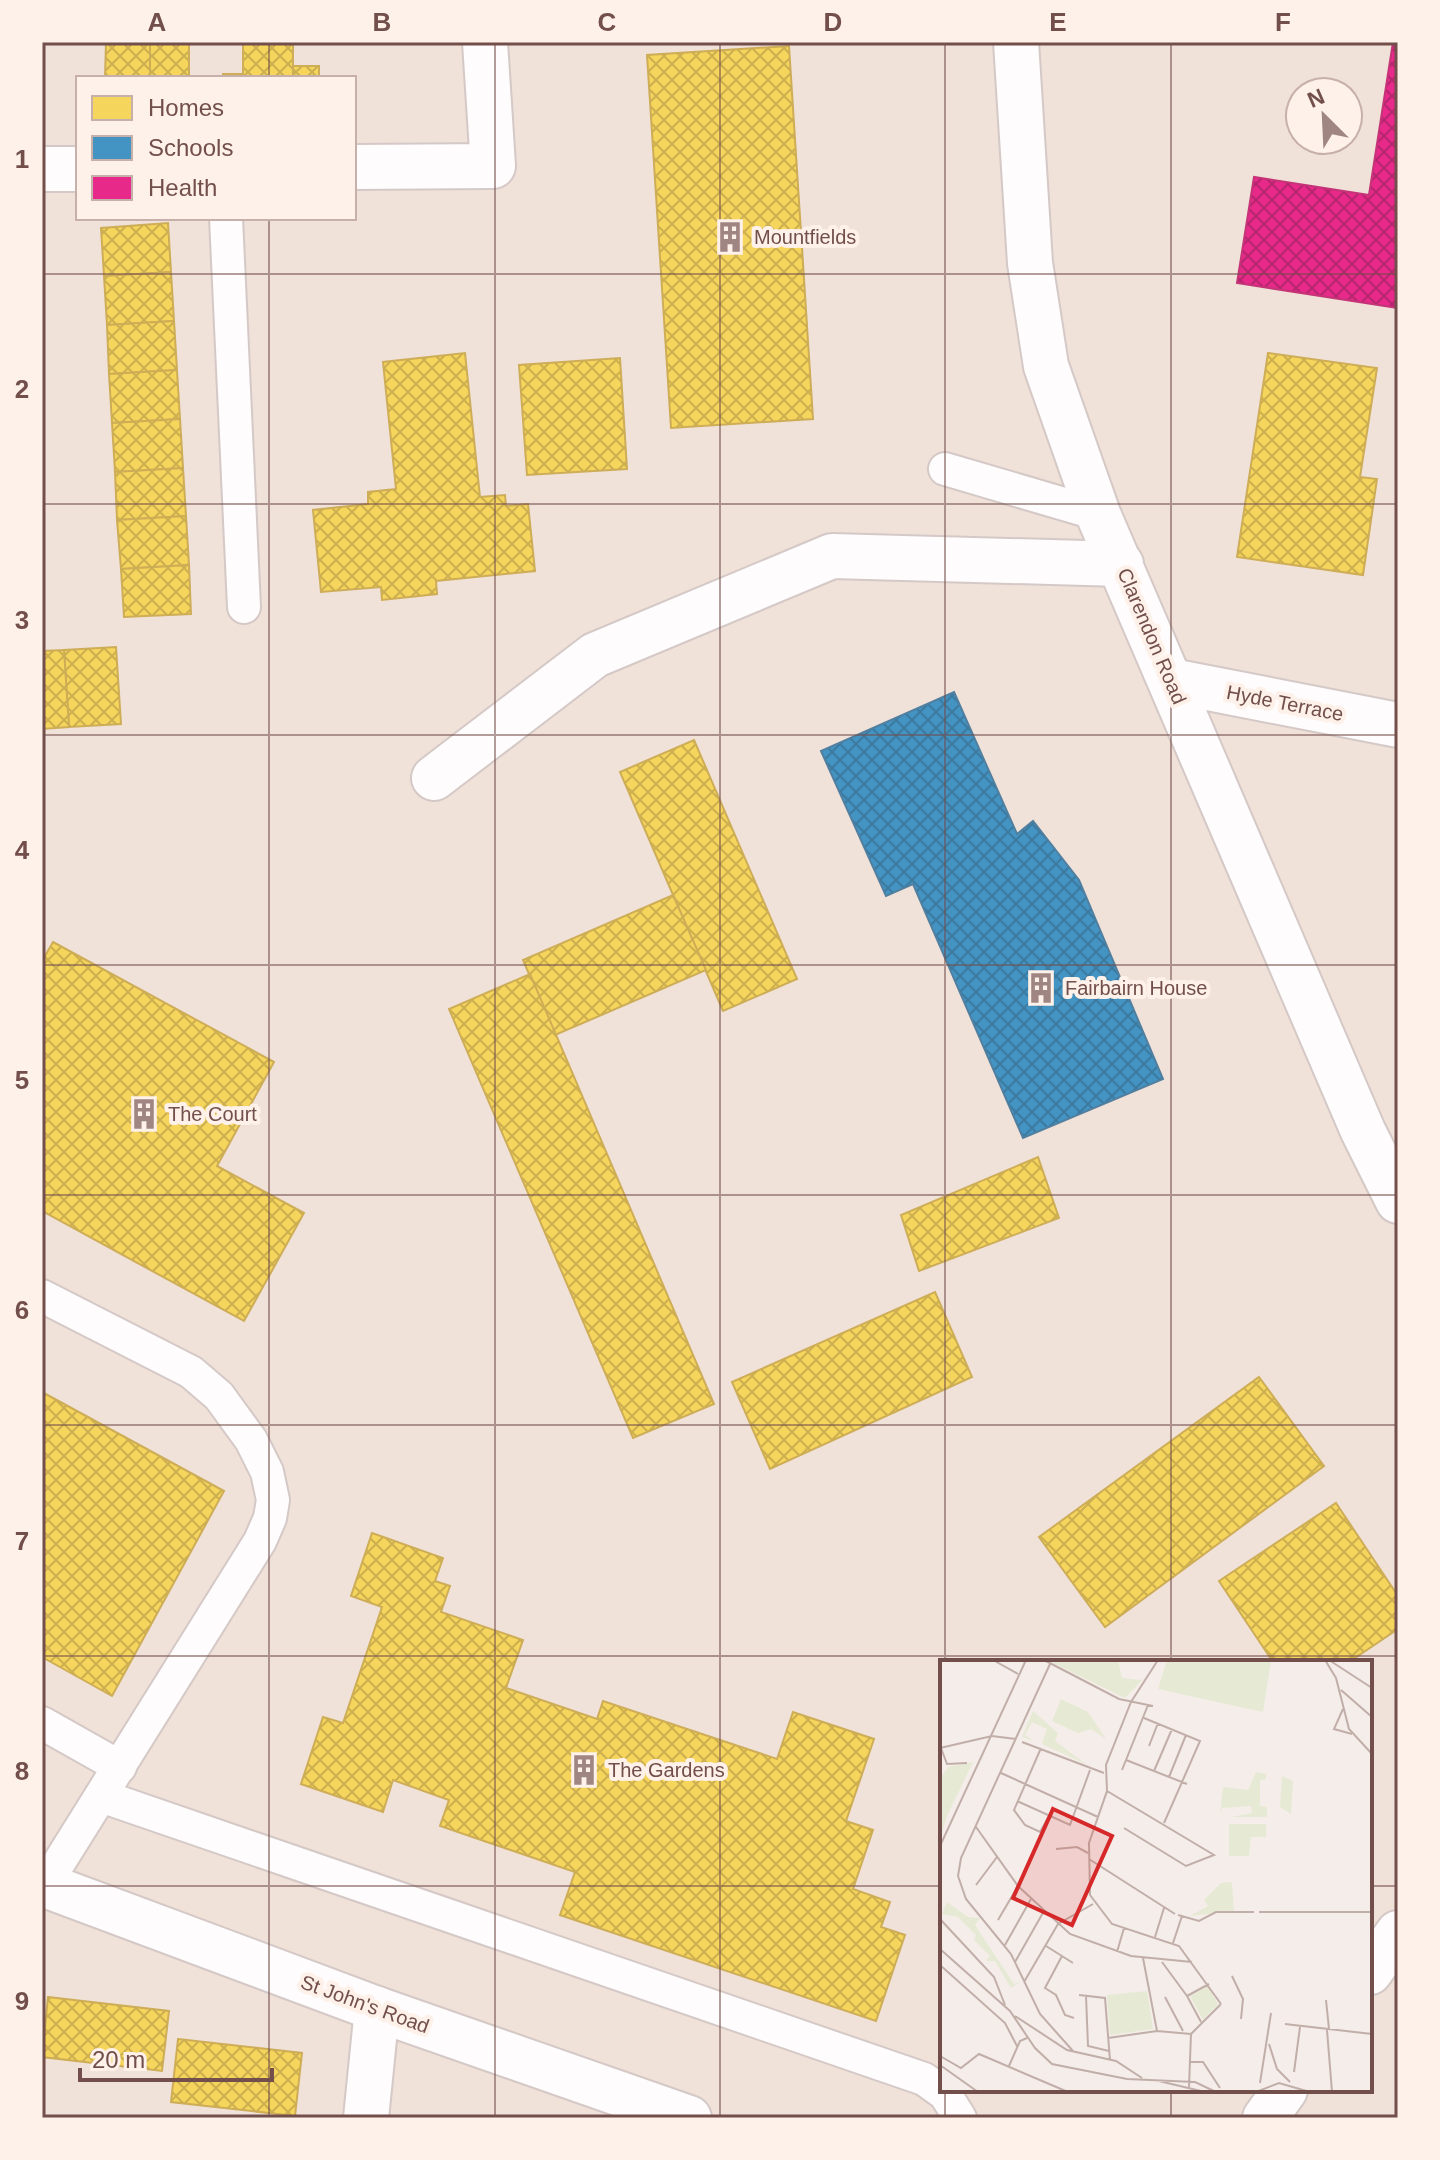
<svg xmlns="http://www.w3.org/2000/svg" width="1440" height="2160" font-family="Helvetica,sans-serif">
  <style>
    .residential { fill: #f0e1d9; fill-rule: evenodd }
    .homes { fill: url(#homes-cross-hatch); stroke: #cead57; stroke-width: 2 }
    .schools { fill: url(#schools-cross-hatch); stroke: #517f9f; stroke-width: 2 }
    .health { fill: url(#health-cross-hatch); stroke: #c43477; stroke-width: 2 }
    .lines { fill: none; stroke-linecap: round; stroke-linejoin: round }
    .service-casing { stroke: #d4c9c6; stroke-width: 36 }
    .minor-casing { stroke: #d4c9c6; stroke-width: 48 }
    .tertiary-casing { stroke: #d4c9c6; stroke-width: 48 }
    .service { stroke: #fefcfc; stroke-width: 32 }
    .minor { stroke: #fefcfc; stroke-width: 44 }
    .tertiary { stroke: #fefcfc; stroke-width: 44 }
    .grid { fill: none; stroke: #724f4a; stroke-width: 2; stroke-opacity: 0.55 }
    .labels { text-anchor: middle; stroke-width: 8; stroke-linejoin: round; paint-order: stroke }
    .poi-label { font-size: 20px; fill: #724f4a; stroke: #fef1e9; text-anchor: start }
    .street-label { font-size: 20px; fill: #724f4a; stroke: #fef1e9 }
    .inset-road { fill: none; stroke: #c1aea9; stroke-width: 2 }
    .view { fill: #d62828; fill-opacity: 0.15; stroke: #d62828; stroke-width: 4 }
    .inset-edge { fill: none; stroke: #724f4a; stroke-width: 4 }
    .neatline { fill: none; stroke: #724f4a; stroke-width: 3 }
    .grid-label { font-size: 26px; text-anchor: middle; font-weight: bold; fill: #724f4a }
  </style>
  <defs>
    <pattern id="homes-cross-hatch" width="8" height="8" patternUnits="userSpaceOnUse" patternTransform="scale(2)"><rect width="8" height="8" fill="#f6d55c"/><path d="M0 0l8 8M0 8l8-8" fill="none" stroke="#ccaf4e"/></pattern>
    <pattern id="schools-cross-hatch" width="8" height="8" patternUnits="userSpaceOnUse" patternTransform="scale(2)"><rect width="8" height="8" fill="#4393c3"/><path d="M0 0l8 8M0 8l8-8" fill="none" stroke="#3c7aa0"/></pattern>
    <pattern id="health-cross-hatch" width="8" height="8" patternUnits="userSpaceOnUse" patternTransform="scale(2)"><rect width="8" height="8" fill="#e7298a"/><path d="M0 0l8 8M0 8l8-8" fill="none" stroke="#b6256d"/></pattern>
  </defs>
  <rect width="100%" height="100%" fill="#f5ede9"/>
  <path class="residential" d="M 42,42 L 1398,42 L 1398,2118 L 42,2118 ZM 78,78 L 354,78 L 354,218 L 78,218 ZM 1300,92 L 1348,92 L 1348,140 L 1300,140 ZM 942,1662 L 1370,1662 L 1370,2090 L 942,2090 Z"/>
  <g class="homes">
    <polygon points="106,42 150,42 150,78 105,78"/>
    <rect x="150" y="42" width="39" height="36"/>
    <polygon points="243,42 293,42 293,78 223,78 223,74 243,74"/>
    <polygon points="789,46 813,419 671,428 647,55"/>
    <rect x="293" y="66" width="26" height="12"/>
    <polygon points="168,223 171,272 104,276 101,228"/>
    <polygon points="171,272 174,321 107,325 104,276"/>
    <polygon points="174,321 177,370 109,374 107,325"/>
    <polygon points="465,353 480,497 505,495 506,506 528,504 535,571 436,581 437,594 382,600 381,587 321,592 313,510 368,504 368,492 396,489 383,362"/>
    <polygon points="1268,353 1377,368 1360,477 1377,479 1363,575 1237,557"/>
    <polygon points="620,358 627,469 527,475 519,365"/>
    <polygon points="177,370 180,419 112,423 109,374"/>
    <polygon points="180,419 183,468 115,472 112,423"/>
    <polygon points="183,468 186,516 117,520 115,472"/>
    <polygon points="186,516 189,565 121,569 117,520"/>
    <polygon points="189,565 191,614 124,617 121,569"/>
    <polygon points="116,647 121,724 69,727 64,650"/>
    <polygon points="64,650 69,727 42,729 42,651"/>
    <polygon points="694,740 797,979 723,1011 620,772"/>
    <polygon points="673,895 706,970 555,1035 523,960"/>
    <polygon points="53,942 274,1062 217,1166 304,1213 244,1321 42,1211 42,961"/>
    <polygon points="530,974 714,1404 633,1438 449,1009"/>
    <polygon points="1038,1157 1059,1218 919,1271 901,1215"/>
    <polygon points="935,1292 972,1377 770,1469 732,1382"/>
    <polygon points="1259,1377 1324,1466 1105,1627 1039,1537"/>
    <polygon points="42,1392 224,1491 112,1696 42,1657"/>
    <polygon points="1336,1503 1398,1596 1398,1629 1349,1662 1273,1662 1219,1581"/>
    <polygon points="372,1533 443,1558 435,1581 450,1586 441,1612 523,1640 506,1688 597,1719 603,1701 777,1759 793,1712 874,1739 846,1821 873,1830 853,1889 890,1902 881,1927 905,1935 876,2021 560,1915 575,1872 440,1826 449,1800 393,1780 383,1812 301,1784 323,1717 343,1723 382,1607 351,1596"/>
    <polygon points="48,1997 169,2011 162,2071 42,2057"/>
    <polygon points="178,2039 302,2053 295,2116 171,2102"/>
  </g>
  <polygon class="schools" points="954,692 1017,834 1033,821 1079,880 1163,1079 1023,1138 913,884 886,896 821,751"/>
  <polygon class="health" points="1393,42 1398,42 1398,308 1237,283 1254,177 1369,195"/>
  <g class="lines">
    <defs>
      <g id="service">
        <polyline points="226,218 244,607"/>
        <polyline points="945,469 1098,514"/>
        <polyline points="42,1296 191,1372 219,1396 251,1440 267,1472 273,1500 270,1518 260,1541 45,1885"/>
        <polyline points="42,1723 120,1767"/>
        <polyline points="101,1796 924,2079 945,2094 960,2118"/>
      </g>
      <g id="minor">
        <polyline points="354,167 493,166 485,42"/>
        <polyline points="42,169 78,169"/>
        <polyline points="1172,681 1398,725"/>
        <polyline points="434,778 595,655 832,556 1121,564"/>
        <polyline points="42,1884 377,2009 689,2118"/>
        <polyline points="1370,1972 1398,1933"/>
        <polyline points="366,2118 377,2009"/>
        <polyline points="1265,2118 1285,2090"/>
      </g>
      <polyline id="tertiary" points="1016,42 1030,263 1046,366 1098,514 1363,1131 1398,1201"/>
    </defs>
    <use href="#service" class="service-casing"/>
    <use href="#minor" class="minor-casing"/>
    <use href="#tertiary" class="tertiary-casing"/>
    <use href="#service" class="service"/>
    <use href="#minor" class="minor"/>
    <use href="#tertiary" class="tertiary"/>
  </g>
  <path class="grid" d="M 269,42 L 269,78M 495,42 L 495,2118M 720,42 L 720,2118M 945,42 L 945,1662M 1171,42 L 1171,1662M 269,218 L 269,2118M 42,274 L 1398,274M 42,504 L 1398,504M 42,735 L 1398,735M 42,965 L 1398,965M 42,1195 L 1398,1195M 42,1425 L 1398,1425M 42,1656 L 1398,1656M 42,1886 L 942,1886M 1370,1886 L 1398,1886M 945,2090 L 945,2118M 1171,2090 L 1171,2118"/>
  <defs>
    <symbol id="building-bare" viewBox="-9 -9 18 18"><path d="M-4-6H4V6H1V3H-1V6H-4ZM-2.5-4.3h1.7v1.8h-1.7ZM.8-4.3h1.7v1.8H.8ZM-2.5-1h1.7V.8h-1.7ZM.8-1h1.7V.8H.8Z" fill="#a08682" stroke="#fef1e9" stroke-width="2.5" paint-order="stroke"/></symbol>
  </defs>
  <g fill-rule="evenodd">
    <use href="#building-bare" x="708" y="215" width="44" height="44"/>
    <use href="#building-bare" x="1019" y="966" width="44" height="44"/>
    <use href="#building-bare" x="122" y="1092" width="44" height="44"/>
    <use href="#building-bare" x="562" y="1748" width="44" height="44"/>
  </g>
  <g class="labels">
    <g class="poi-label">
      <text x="754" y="244">Mountfields</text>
      <text x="1065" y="995">Fairbairn House</text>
      <text x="168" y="1121">The Court</text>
      <text x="608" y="1777">The Gardens</text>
    </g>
    <g class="street-label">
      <text transform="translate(1152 636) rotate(67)" y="7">Clarendon Road</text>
      <text transform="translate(1285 703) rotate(11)" y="7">Hyde Terrace</text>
      <text transform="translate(365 2004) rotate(20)" y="7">St John's Road</text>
    </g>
  </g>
  <g transform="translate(940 1660)">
    <rect width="432" height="432" fill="#f5ede9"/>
    <path d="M 121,39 L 148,52 L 166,79 L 151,69 L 138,73 L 112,61 ZM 316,112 L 326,114 L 326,119 L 320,120 L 320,146 L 327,147 L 327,157 L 291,157 L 312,153 L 311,146 L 282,148 L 280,154 L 283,127 L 308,130 ZM 342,116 L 353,121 L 351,154 L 340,147 ZM 292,222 L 294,251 L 250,256 L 268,246 L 264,240 L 281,223 ZM 7,242 L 28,257 L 40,258 L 35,265 L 74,324 L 80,322 L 71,328 L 55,301 L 46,301 L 50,296 L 34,280 L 36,275 L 18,257 L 2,254 Z" fill="#e6ead4"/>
    <path d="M 93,51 L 118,73 L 115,81 L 146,104 L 102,84 L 107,69 L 92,62 L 85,75 L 94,81 L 82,77 Z" fill="#e6ead4"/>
    <path d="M 107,0 L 178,0 L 182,18 L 202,20 L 185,38 ZM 227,0 L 331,0 L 323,52 L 218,29 ZM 33,102 L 7,156 L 0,179 L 0,119 L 8,107 ZM 289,164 L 326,164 L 326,177 L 311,177 L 309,196 L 289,196 ZM 207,331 L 213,369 L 170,375 L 167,335 Z" fill="#e6ead4"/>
    <path d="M 268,326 L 278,344 L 263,360 L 250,336 Z" fill="#e6ead4"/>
    <path class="inset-road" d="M 53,0 L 78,14M 104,0 L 179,39 L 213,46M 218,0 L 191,42 L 166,105 L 167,131 L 149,183 L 150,235 L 172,264 L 239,286 L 281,344M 385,0 L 396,18 L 409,69 L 432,94M 389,0 L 432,28M 110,4 L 21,198 L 18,216 L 26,239 L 71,294 L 100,354 L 133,391M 401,30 L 432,57M 403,49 L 394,69 L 412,74M 204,58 L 260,81 L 224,163M 82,82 L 164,113M 209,86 L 218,63M 0,88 L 52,76 L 76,79M 1,88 L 7,104 L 27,103M 101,88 L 74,150 L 85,165 L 100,172 L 109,156M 186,100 L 247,124M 182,110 L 208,45M 214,111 L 232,69M 61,113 L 158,157M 229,117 L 246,75M 167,131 L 274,195 L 246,206 L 184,168M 77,141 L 130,165 L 150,110M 36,167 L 78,226 L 130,274 L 191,296 L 252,302M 0,186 L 86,0M 116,189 L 137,187 L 148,193M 149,199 L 235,254M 36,225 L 57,197M 319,252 L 432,252M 238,255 L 259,261 L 276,252 L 314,252M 0,259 L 54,317 L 65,345M 58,260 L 78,226M 215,277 L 224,248M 233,283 L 242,256M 65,285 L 91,239M 106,286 L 133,303M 0,289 L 70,351 L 95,388 L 112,404 L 187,419 L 255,422 L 276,432M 177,292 L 184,268M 122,296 L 105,328 L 116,335 L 125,355 L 134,358M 203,298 L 217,371M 75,302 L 104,251M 222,302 L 247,336M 0,305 L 65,363 L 77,386M 292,316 L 303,339 L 301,359M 84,322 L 118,264 L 153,244M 139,335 L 165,338 L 170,400M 146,336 L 148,386 L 169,391M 225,337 L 243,371M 386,340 L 389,369M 75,356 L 127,390 L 176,401 L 202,418M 261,362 L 247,336 L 269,324M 345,364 L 432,374M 387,370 L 392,432M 168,378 L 217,371 L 251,374M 329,384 L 337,409 L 350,422M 0,396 L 21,408 L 39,394 L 128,432M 250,402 L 263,402 L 280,428M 0,405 L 38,432M 69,406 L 80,381 L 87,378M 354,412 L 360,367M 219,421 L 265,432M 320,423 L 331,353M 249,427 L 251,374 L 281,344M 316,432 L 339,423 L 370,432"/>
    <path class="view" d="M 113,149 L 172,176 L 132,265 L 73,238 Z"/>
    <rect width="432" height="432" class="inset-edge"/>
  </g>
  <rect width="1440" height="2160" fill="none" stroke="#fef1e9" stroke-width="88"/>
  <rect x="76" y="76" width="280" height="144" fill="#fef1e9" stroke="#c6b0a9" stroke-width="2"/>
  <rect x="92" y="96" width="40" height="24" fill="#f6d55c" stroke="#c6b0a9" stroke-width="2"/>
  <text x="148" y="116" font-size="24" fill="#724f4a">Homes</text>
  <rect x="92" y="136" width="40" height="24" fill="#4393c3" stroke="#c6b0a9" stroke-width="2"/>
  <text x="148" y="156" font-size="24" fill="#724f4a">Schools</text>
  <rect x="92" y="176" width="40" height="24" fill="#e7298a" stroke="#c6b0a9" stroke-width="2"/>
  <text x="148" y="196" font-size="24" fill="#724f4a">Health</text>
  <g transform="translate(1324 116) rotate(336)"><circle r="38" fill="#fef1e9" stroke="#c6b0a9" stroke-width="2"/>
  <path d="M0-6L14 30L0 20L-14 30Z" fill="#a08682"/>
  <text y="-12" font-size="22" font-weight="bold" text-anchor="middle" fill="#724f4a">N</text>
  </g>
  <path d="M80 2068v12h192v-12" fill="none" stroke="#724f4a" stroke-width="4"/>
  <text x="92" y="2068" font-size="24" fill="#724f4a" stroke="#fef1e9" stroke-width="6" paint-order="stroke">20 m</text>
  <rect x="44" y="44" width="1352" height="2072" class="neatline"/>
  <g class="grid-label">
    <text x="157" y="31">A</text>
    <text x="382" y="31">B</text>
    <text x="607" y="31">C</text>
    <text x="833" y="31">D</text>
    <text x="1058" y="31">E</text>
    <text x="1283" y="31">F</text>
    <text x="22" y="168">1</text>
    <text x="22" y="398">2</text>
    <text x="22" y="629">3</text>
    <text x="22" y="859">4</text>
    <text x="22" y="1089">5</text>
    <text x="22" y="1319">6</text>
    <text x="22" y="1550">7</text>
    <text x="22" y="1780">8</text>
    <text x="22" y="2010">9</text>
  </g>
</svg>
